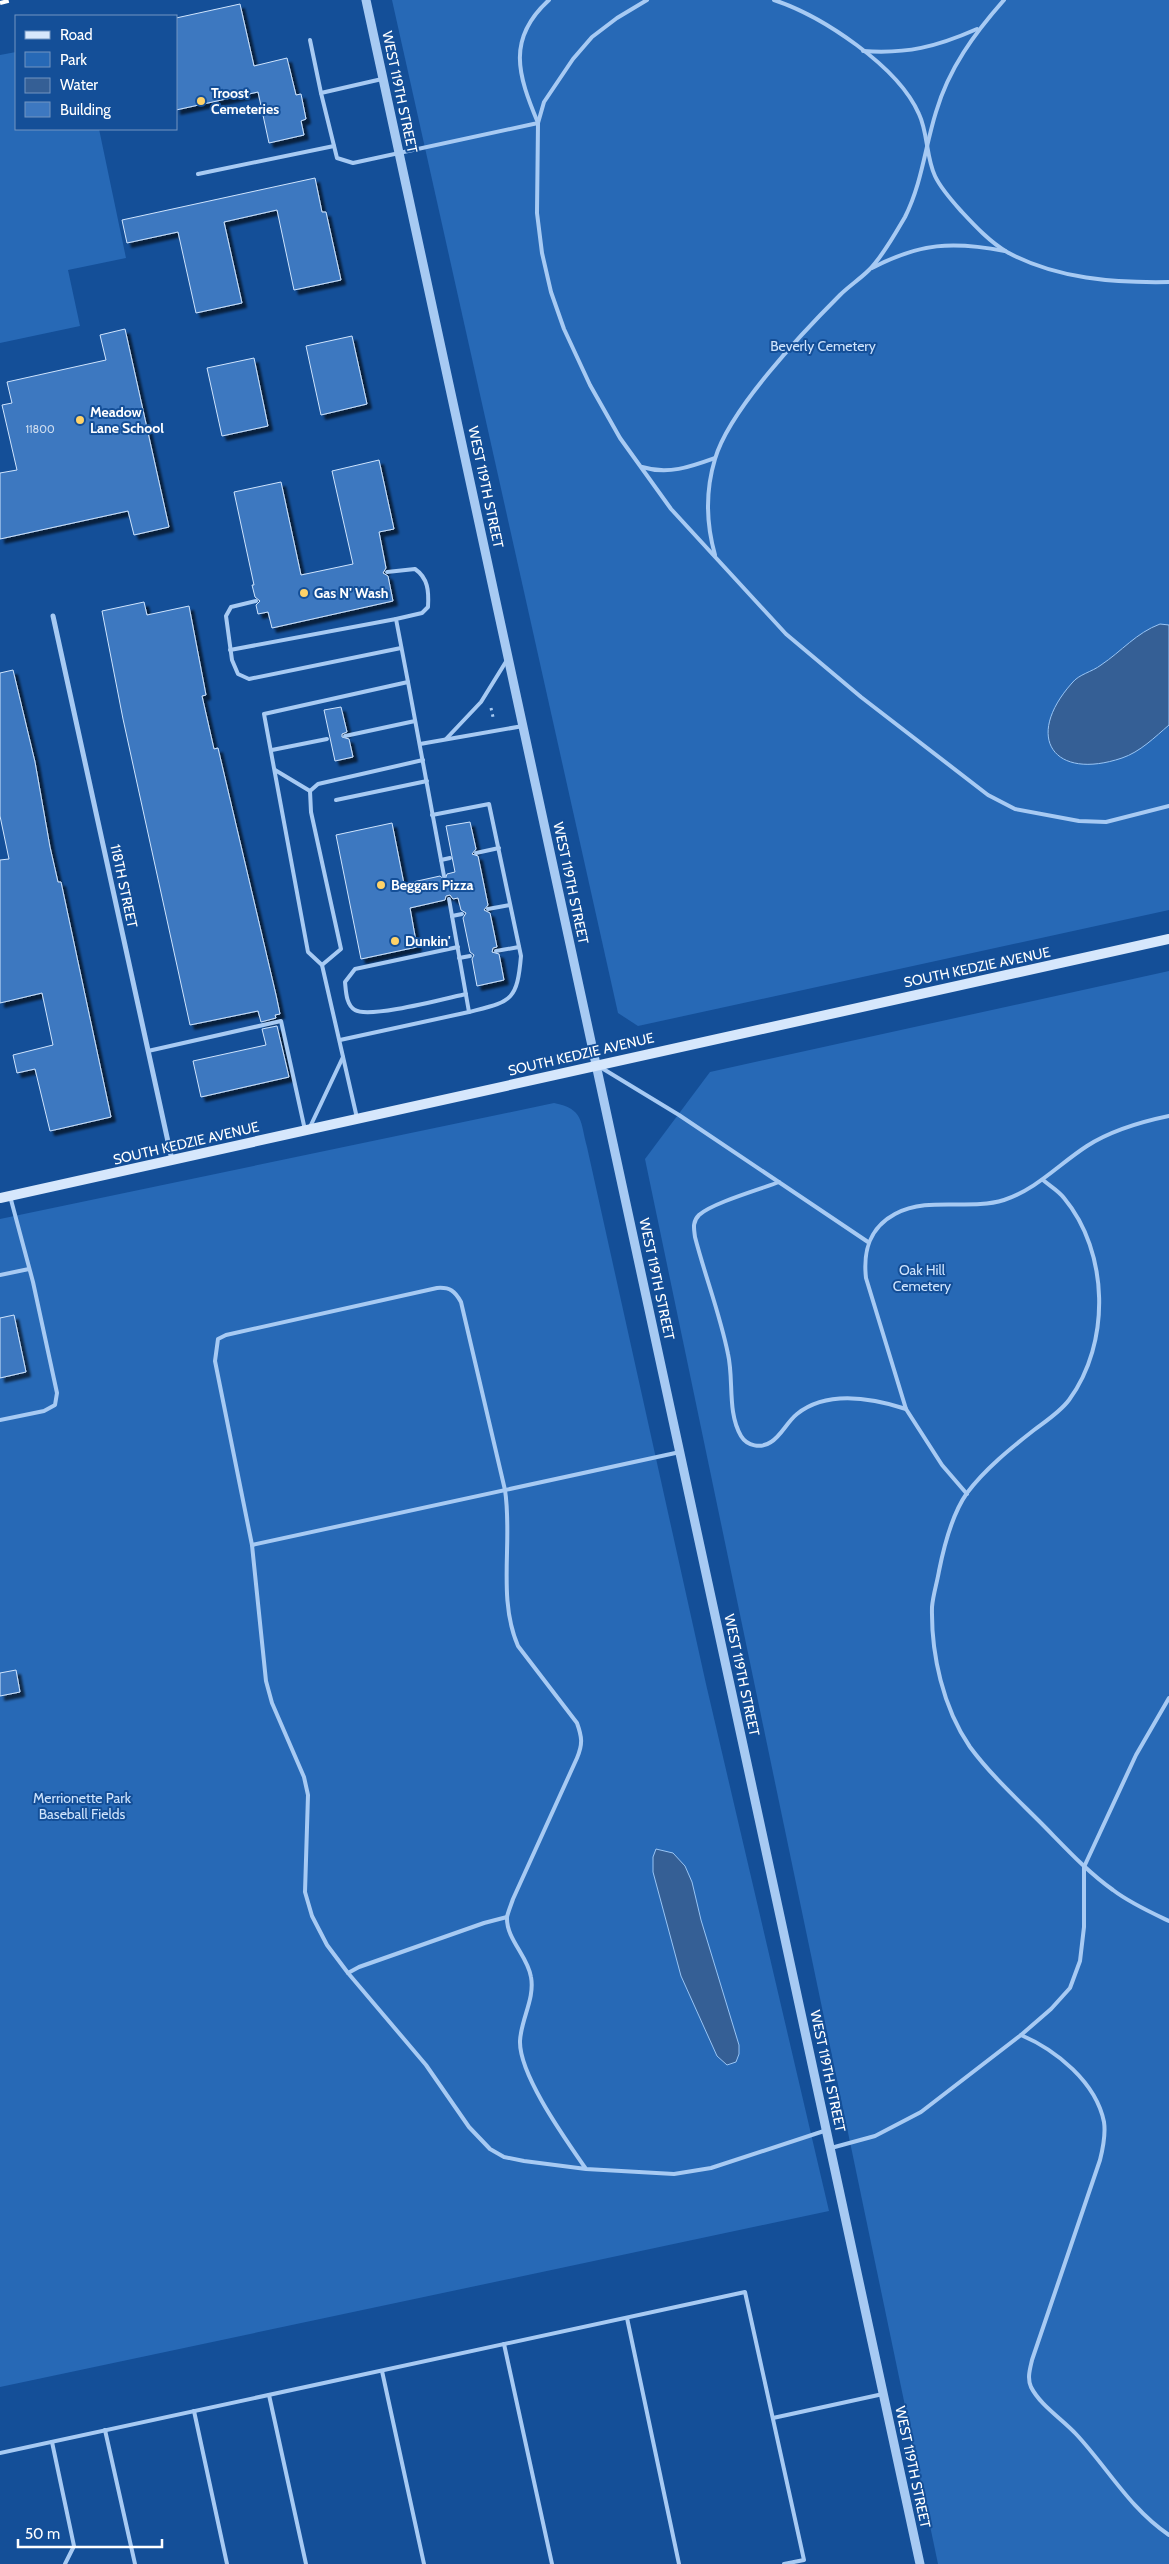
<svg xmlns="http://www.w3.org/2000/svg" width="1169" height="2564" font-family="Cabin,sans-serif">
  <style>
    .green { fill: #2769b6 }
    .water { fill: #355f95; stroke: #99c5f5 }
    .building { fill: #3d78c0; stroke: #cfe4fd; filter: url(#shadow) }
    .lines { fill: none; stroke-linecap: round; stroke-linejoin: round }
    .path { stroke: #a7caf3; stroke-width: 3; stroke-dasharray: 2.5 4; stroke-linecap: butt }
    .service { stroke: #a7caf3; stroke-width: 4 }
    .minor { stroke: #a7caf3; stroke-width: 5 }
    .tertiary { stroke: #a7caf3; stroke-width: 9 }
    .secondary { stroke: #d6e7fc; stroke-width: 10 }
    .rail { stroke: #fff; stroke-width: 4; stroke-dasharray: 9 4; stroke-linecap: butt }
    .poi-dot { fill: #ffd268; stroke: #144f98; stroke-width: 2 }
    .labels { text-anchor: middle; stroke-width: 4; stroke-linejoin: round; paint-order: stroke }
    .number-label { font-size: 11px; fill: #ceddef }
    .street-label { font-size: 14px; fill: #fff; stroke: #144f98 }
    .poi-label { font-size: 14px; font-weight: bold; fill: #fff; stroke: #144f98; text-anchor: start }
    .park-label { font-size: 14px; fill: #cfe4fd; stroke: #144f98 }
  </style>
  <defs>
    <filter id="shadow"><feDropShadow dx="4.5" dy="4.5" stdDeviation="1" flood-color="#0009"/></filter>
  </defs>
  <rect width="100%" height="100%" fill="#144f98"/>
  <g class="green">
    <polygon points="392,0 1169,0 1169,910 638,1026 618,1013"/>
    <polygon points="16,52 16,129 99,129 126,258 68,270 80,326 0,343 0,55"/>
    <polygon points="1169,971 1169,2564 938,2564 645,1159 710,1072"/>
    <path d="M 554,1103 C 584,1109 580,1121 587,1147 L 706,1684 L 829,2211 L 0,2387 L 0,1219 Z"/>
  </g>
  <g class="water">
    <path d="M 1160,624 L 1169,625 L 1169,725 C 1155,737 1140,752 1122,758 C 1054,781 1023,738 1072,683 C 1079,674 1092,672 1101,665 C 1122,651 1136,633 1160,624 Z"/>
    <polygon points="656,1849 673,1853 685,1866 692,1882 701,1920 739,2045 739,2054 736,2062 727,2065 717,2056 681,1976 653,1872 653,1857"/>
  </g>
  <g class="building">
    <polygon points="240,4 254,66 287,58 296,95 301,94 306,119 301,121 304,135 269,143 258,92 176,110 176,18"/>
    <polygon points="315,178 322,212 326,212 341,280 294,290 277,210 224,222 242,303 196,313 178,232 127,243 122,220"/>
    <polygon points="125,329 169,527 134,535 128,511 0,539 0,473 17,470 2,405 12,403 7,382 106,360 100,335"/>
    <polygon points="352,336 367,404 321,415 306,346"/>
    <polygon points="254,358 268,426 222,436 207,368"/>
    <polygon points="379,460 394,529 379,532 386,568 383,573 388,576 393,601 272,628 268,612 258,614 256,605 260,601 255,597 252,585 254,585 234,492 281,482 301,575 353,564 332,471"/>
    <polygon points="144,602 147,615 189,606 206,695 202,696 214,749 218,748 276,995 280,1014 275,1015 276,1018 261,1022 258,1011 190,1025 123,719 102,611"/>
    <polygon points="13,670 35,762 50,847 58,882 61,882 111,1117 50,1131 35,1069 17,1073 13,1055 53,1045 42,993 0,1003 0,860 9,859 0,816 0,673"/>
    <polygon points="341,707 347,732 342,734 342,737 349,739 353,757 335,761 324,710"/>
    <polygon points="470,822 476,849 472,854 478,856 488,905 484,910 490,913 497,947 493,948 492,952 499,954 504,980 477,986 472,959 474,955 470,952 463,918 466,913 461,910 458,898 453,899 450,895 446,896 445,900 410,908 417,947 361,959 336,835 392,823 404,884 440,876 445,880 447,874 455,872 446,826"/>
    <polygon points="277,1026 289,1077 201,1097 193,1061 266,1045 262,1029"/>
    <polygon points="14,1315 26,1372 0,1378 0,1318"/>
    <polygon points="16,1670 20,1692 0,1696 0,1673"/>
  </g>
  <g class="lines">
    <polyline class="path" points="491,708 493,717"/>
    <g class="service">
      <polyline points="647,0 617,18 592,37 573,59 544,102 538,123 537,213 542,253 551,292 564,329 590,385 620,438 671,509 786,634 861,697 988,795 1015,809 1079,821 1106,822 1169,806"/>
      <path d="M 774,0 C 822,16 898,66 919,114 C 928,133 926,157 935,176 C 941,189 953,202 962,212 C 975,226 990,242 1007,252 C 1056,279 1115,283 1169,282"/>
      <polyline points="310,40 321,93"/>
      <path d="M 863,51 C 907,54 936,47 977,29"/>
      <path d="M 382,79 L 321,93 L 337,158 L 353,163 L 538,123 C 518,75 506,39 549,0"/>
      <polyline points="198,174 334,146"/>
      <path d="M 872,268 C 920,243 952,241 1005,251"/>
      <path d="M 642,467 C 668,475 690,467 715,458"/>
      <path d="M 715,555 C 706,523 705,492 715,459 C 729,410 803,332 840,295 C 849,286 860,279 869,270 C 883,256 895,234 905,217 C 922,183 925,147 936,112 C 949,68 974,34 1004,0"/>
      <path d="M 387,572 L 415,569 C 428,578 429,591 428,607 L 422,613 L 396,619 L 408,682"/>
      <polyline points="256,601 231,607 226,616 232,660 238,674 249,679 401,648"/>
      <polyline points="230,650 396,619"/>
      <polyline points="345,736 415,721"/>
      <polyline points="446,739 481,702 507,660"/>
      <polyline points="420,744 523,726"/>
      <polyline points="272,750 327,739"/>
      <polyline points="275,770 310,791"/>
      <polyline points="336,800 427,781"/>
      <path d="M 432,815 L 489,804 L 521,956 C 517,1002 511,1001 469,1012"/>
      <polyline points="476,853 499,848"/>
      <polyline points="441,860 450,858"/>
      <polyline points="488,909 510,905"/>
      <polyline points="452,916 462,914"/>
      <path d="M 458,947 L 355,969 L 345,982 C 346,991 346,1005 355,1010 C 369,1019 447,998 466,994"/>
      <polyline points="496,951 519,947"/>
      <polyline points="459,958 470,956"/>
      <polyline points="322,965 341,949 311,812 310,791 318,784 423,760"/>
      <polyline points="340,1040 469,1012 449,899"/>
      <polyline points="148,1051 281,1021 305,1130"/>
      <polyline points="600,1067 679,1115 868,1242"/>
      <polyline points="357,1118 322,965 308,952 264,714 408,682 444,876"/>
      <polyline points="310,1127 343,1057"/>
      <path d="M 1043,1180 C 1050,1186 1059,1191 1064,1198 C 1109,1252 1111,1343 1069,1400 C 1060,1412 1046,1421 1034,1430 C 1011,1448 985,1469 967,1493 C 952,1514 944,1546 939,1571 C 937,1583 933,1595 932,1607 C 931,1654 943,1708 970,1747 C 990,1774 1015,1797 1039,1821 C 1063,1845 1085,1870 1113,1890 C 1130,1903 1150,1912 1169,1921"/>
      <path d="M 779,1182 C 761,1189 712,1203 699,1215 C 692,1222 694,1229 695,1237 C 705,1276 720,1314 728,1354 C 734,1380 727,1412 741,1436 C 747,1446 761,1449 771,1442 C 781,1436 787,1422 797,1414 C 827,1390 872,1398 906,1409"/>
      <polyline points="0,1275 29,1269"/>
      <polyline points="0,1420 44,1411 55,1405 57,1393 33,1282 10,1196"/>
      <path d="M 967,1494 L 942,1465 L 906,1409 L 866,1278 C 863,1251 869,1228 895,1214 C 929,1196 969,1211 1004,1200 C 1037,1189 1059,1164 1087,1146 C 1112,1130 1140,1122 1169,1116"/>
      <polyline points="252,1545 680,1452"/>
      <polyline points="348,1973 359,1967 484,1923 507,1917"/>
      <path d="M 1021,2035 C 1056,2050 1096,2082 1104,2122 C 1106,2135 1103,2148 1100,2160 L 1032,2360 C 1030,2369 1027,2378 1031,2387 C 1040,2405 1062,2419 1076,2434 C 1107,2467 1130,2509 1169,2535"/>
      <polyline points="831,2148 875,2136 921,2112 1021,2035 1051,2009 1070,1988 1080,1961 1084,1927 1084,1867 1136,1755 1169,1698"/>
      <path d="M 586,2169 C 566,2140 519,2075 520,2041 C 521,2019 535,1999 531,1977 C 528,1956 506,1939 507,1917 C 508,1912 511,1905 513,1899 L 577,1758 C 583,1744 582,1737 577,1723 L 518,1646 C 497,1598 513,1541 505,1490 L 461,1302 C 455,1291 450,1287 437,1288 L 226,1335 L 218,1339 L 215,1361 L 252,1545 L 266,1681 L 272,1703 L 304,1777 L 308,1795 L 305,1892 L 312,1916 L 327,1945 L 348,1973 L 426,2065 L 469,2127 L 490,2149 L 504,2157 L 524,2161 L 586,2169 L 674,2174 L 711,2168 L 827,2130"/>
      <polyline points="627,2318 679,2564"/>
      <polyline points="504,2344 552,2564"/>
      <polyline points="382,2371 424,2564"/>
      <polyline points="269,2395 306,2564"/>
      <polyline points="194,2411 227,2564"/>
      <polyline points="773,2418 883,2394"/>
      <polyline points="105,2430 135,2564"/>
      <polyline points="52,2442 74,2546 65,2564"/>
      <polyline points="0,2453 745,2292 804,2560 784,2564"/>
    </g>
    <polyline class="minor" points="53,616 172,1160"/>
    <polyline class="tertiary" points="366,0 920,2564"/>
    <polyline class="secondary" points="0,1198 1169,939"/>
    <polyline class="rail" points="0,3 12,0"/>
  </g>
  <g class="poi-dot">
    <circle cx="201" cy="101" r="5"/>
    <circle cx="80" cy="420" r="5"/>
    <circle cx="304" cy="593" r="5"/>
    <circle cx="381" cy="885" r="5"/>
    <circle cx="395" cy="941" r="5"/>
  </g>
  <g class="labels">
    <g class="number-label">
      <text x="40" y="433">11800</text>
    </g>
    <g class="street-label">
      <text transform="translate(400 92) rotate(78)" y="5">WEST 119TH STREET</text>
      <text transform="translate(486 487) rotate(78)" y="5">WEST 119TH STREET</text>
      <text transform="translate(571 883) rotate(78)" y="5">WEST 119TH STREET</text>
      <text transform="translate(124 886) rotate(78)" y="5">118TH STREET</text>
      <text transform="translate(977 967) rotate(-12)" y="5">SOUTH KEDZIE AVENUE</text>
      <text transform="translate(581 1054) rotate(-13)" y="5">SOUTH KEDZIE AVENUE</text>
      <text transform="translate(186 1143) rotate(-13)" y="5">SOUTH KEDZIE AVENUE</text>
      <text transform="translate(657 1279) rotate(78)" y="5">WEST 119TH STREET</text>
      <text transform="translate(742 1675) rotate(78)" y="5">WEST 119TH STREET</text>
      <text transform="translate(828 2071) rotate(78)" y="5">WEST 119TH STREET</text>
      <text transform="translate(913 2467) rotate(78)" y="5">WEST 119TH STREET</text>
    </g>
    <g class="poi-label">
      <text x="211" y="98">Troost<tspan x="211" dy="16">Cemeteries</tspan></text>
      <text x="90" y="417">Meadow<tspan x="90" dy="16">Lane School</tspan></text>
      <text x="314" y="598">Gas N' Wash</text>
      <text x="391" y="890">Beggars Pizza</text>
      <text x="405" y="946">Dunkin'</text>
    </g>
    <g class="park-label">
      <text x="823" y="351">Beverly Cemetery</text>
      <text x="922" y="1275">Oak Hill<tspan x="922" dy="16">Cemetery</tspan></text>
      <text x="82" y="1803">Merrionette Park<tspan x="82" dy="16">Baseball Fields</tspan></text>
    </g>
  </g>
  <rect x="15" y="15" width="162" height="115" fill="#144f98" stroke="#7295c1"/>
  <rect x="25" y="31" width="25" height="8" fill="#d6e7fc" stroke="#7295c1"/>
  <text x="60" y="40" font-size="15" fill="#ffffff">Road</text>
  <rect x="25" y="52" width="25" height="15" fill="#2769b6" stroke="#7295c1"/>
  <text x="60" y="65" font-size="15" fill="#ffffff">Park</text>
  <rect x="25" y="78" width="25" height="15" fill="#355f95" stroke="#7295c1"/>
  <text x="60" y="90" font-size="15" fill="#ffffff">Water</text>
  <rect x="25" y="102" width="25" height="15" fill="#3d78c0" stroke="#7295c1"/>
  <text x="60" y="115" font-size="15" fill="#ffffff">Building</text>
  <path d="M18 2539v8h144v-8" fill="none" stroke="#ffffff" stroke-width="2.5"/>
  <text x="25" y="2539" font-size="15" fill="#ffffff" stroke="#144f98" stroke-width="4" paint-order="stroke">50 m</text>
</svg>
